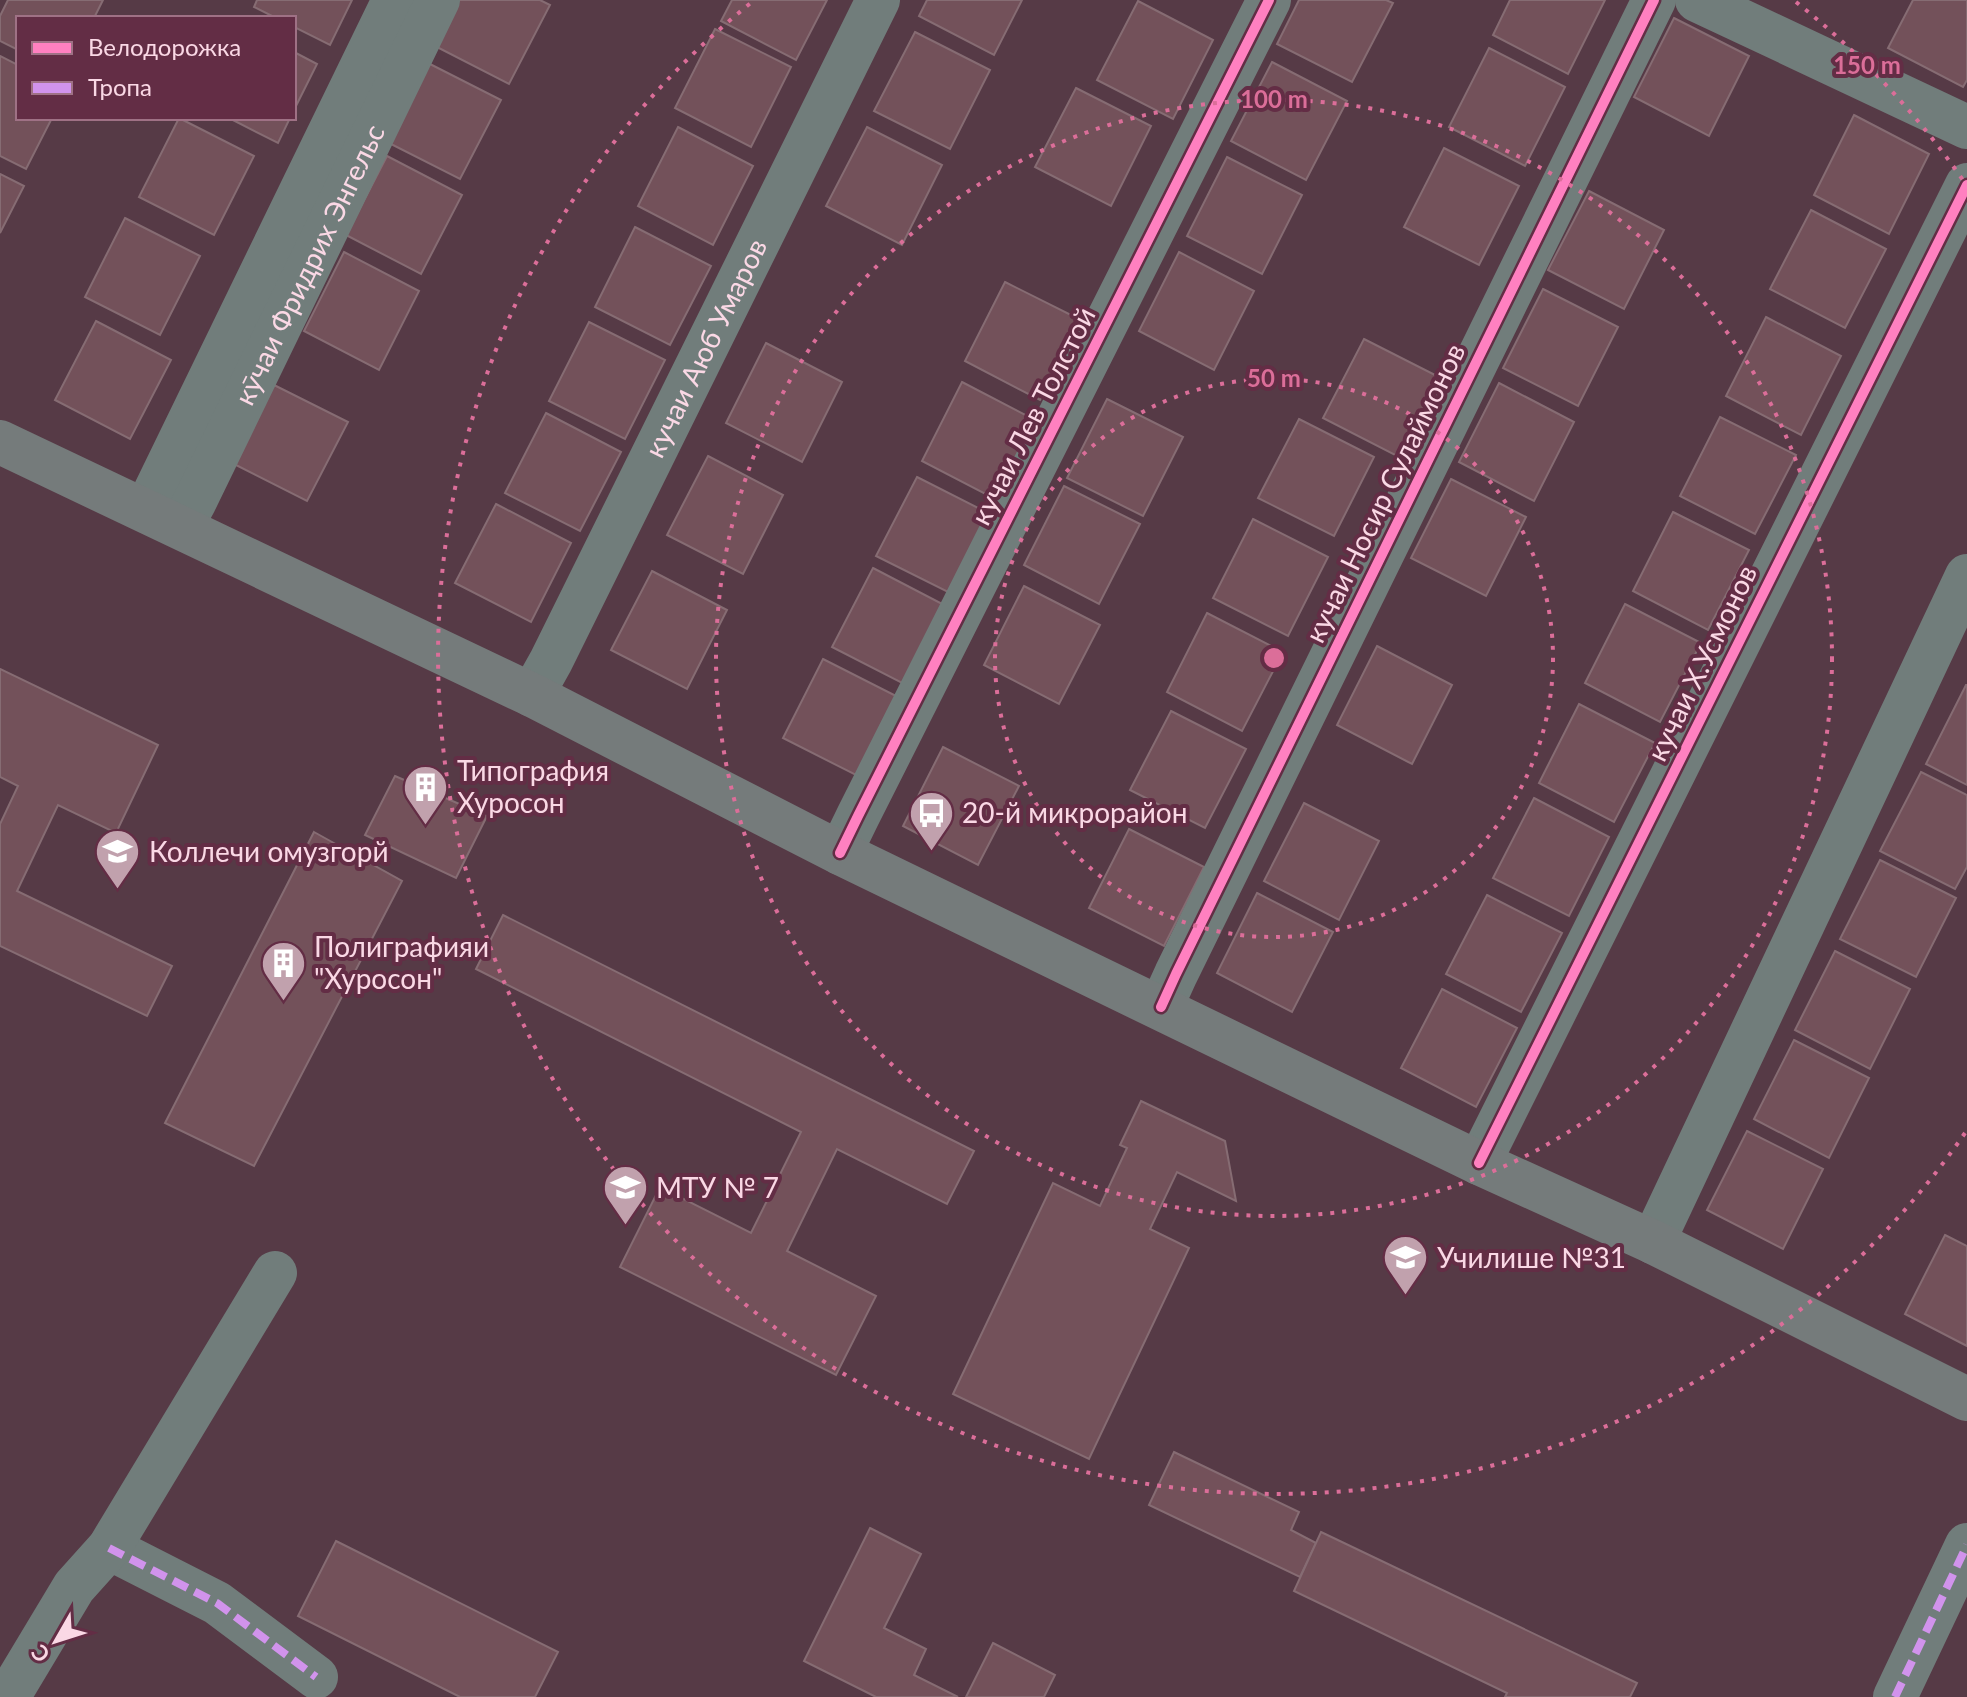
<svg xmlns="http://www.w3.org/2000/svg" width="1967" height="1697" font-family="Lato,sans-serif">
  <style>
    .building { fill: #73515a; stroke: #866c73; stroke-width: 2 }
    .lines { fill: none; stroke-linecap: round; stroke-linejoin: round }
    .minor { stroke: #717d7b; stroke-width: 44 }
    .major { stroke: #757b7b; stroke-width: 44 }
    .quiet { stroke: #d193ec; stroke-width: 8; stroke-dasharray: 16 8; stroke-linecap: butt }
    .cycleway-casing { stroke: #632d45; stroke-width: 15 }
    .cycleway { stroke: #ff80c0; stroke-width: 10 }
    .ring { fill: none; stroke: #db6e99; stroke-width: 4; stroke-dasharray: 4 8 }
    .labels { text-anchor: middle; stroke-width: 8; stroke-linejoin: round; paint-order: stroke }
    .street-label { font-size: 28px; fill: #fad8e5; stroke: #632d45 }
    .poi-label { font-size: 28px; fill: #fad8e5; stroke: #632d45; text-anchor: start }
    .centre { fill: #db6e99; stroke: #632d45; stroke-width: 4 }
    .ring-label { font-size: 24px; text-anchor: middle; font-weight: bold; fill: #db6e99; stroke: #632d45; stroke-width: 8; stroke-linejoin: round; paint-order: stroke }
  </style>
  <rect width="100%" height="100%" fill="#563a46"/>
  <g class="building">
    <polygon points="8,0 103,0 94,18 18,18 18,50 0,41 0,16"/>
    <polygon points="257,0 352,0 330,45 294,27 294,18 276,18 254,7"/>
    <polygon points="457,0 540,0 550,5 509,84 433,45"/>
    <polygon points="732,0 827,0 796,60 721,21"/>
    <polygon points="927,0 1022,0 994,55 919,16"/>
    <polygon points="1299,0 1386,0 1393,3 1352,82 1277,44"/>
    <polygon points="1510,0 1605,0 1568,74 1493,35"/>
    <polygon points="1913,0 1967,0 1967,80 1963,87 1888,48"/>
    <polygon points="1138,1 1213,40 1173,119 1097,80"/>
    <polygon points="1674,18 1749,56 1709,136 1634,97"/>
    <polygon points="715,29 791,67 751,147 675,108"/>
    <polygon points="915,32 990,70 950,149 874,111"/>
    <polygon points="1489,48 1565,87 1525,166 1449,127"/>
    <polygon points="294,52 317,64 294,110"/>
    <polygon points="0,56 18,65 18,118 52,118 26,169 0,156"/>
    <polygon points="426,62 501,100 460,179 385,141"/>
    <polygon points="1272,62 1347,101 1306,180 1231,141"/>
    <polygon points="1076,88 1151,126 1111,206 1035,167"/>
    <polygon points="1854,115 1929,154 1889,234 1814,195"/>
    <polygon points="179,118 254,156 214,235 139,197"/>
    <polygon points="229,118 290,118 278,143"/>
    <polygon points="678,127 753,166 713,245 638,206"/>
    <polygon points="867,127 942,165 902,245 826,206"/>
    <polygon points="1444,148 1519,186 1479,265 1404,227"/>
    <polygon points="387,156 462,195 421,274 346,235"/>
    <polygon points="1227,157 1302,195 1262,274 1187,236"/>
    <polygon points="0,174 24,186 0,233"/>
    <polygon points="1589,191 1664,230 1624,309 1548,270"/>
    <polygon points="1811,210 1886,249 1845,328 1770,289"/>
    <polygon points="125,218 200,256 160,335 85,297"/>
    <polygon points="635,227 711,266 670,345 595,307"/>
    <polygon points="344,252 419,291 379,370 304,331"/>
    <polygon points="1179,252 1254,291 1214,370 1139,331"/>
    <polygon points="1005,282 1081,320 1040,400 965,361"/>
    <polygon points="1543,289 1618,327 1578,406 1503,368"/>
    <polygon points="1766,317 1841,356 1801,435 1726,396"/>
    <polygon points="96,321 171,360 130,439 55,400"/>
    <polygon points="589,322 665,360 625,439 549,401"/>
    <polygon points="1364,339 1439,377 1399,457 1323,418"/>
    <polygon points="766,343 842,382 802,462 726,423"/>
    <polygon points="962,382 1037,421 997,500 922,461"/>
    <polygon points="1499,383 1574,422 1534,501 1459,462"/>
    <polygon points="272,384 348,422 307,501 232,463"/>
    <polygon points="1107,399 1183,437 1143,516 1067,478"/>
    <polygon points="546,413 621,452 580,531 505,493"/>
    <polygon points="1720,417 1796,455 1755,534 1680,496"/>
    <polygon points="1299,419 1374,457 1334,536 1258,498"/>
    <polygon points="708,456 783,495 743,574 667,535"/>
    <polygon points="917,477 992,515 952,594 876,556"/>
    <polygon points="1451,479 1526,517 1486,596 1411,558"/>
    <polygon points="1064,486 1140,524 1099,604 1024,565"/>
    <polygon points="496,504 571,543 531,622 455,583"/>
    <polygon points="1673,512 1749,550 1708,630 1633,591"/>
    <polygon points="1253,519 1328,557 1288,636 1213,598"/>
    <polygon points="873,568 948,607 908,686 832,647"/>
    <polygon points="652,571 727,610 687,689 611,650"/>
    <polygon points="1024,586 1100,625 1059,704 984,665"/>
    <polygon points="1625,604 1701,643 1660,722 1585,683"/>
    <polygon points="1207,613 1283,652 1242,731 1167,692"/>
    <polygon points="1377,646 1452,685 1412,764 1337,725"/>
    <polygon points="823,659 898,697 858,776 783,738"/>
    <polygon points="0,669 158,745 116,833 58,805 17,891 172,966 147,1016 0,946 0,824 18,786 0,777"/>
    <polygon points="1966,685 1967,685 1967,785 1926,764"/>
    <polygon points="1579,704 1655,743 1614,822 1539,783"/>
    <polygon points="1171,711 1246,749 1205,828 1130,790"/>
    <polygon points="943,747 1019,786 978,865 903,826"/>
    <polygon points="1921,772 1967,795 1967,867 1955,889 1880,851"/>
    <polygon points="395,776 487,816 456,878 365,835"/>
    <polygon points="1534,798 1609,837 1569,916 1493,878"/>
    <polygon points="1304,803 1379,841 1339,920 1264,881"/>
    <polygon points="1129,829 1204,867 1164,946 1089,908"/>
    <polygon points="314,832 402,881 254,1166 165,1123"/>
    <polygon points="1880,860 1956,898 1916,977 1840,939"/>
    <polygon points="1257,893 1333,932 1292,1012 1217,973"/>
    <polygon points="1487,895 1562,933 1521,1012 1446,974"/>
    <polygon points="503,915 974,1151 947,1204 837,1149 787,1251 876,1296 836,1375 620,1267 660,1187 751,1233 801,1132 476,969"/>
    <polygon points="1835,951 1910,989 1870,1069 1795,1030"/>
    <polygon points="1442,989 1517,1028 1476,1107 1401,1068"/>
    <polygon points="1794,1040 1869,1078 1829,1158 1754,1119"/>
    <polygon points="1141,1101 1225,1141 1236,1201 1177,1172 1150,1229 1189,1248 1089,1459 953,1394 1053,1183 1100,1206 1127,1148 1120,1145"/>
    <polygon points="1747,1131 1823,1169 1783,1249 1707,1210"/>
    <polygon points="1945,1235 1967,1246 1967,1346 1905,1314"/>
    <polygon points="1174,1452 1299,1512 1291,1530 1316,1543 1300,1577 1149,1505"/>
    <polygon points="870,1528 921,1554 884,1628 926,1649 914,1675 958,1697 876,1697 804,1661"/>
    <polygon points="1321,1532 1637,1683 1630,1697 1505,1697 1507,1693 1294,1591"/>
    <polygon points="336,1541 558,1652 535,1697 460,1697 298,1616"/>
    <polygon points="993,1643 1055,1675 1044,1697 966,1697"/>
  </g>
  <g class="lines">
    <g class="minor">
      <polyline points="1697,0 1967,127"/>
      <polyline points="146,510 394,0"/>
      <path id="s1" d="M 181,527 L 195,501 L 438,0"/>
      <path id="s2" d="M 532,695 L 551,661 L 878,0"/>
      <polyline points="840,853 858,816 1269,0"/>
      <polyline points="1161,1007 1176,974 1654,0"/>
      <polyline points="1479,1163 1967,185"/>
      <polyline points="1653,1242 1967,576"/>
      <polyline points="109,1548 217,1603 316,1677"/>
      <polyline points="8,1697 74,1587 109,1548 275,1273"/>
      <polyline points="1895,1697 1967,1545"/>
    </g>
    <polyline class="major" points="0,442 532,695 840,853 1479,1163 1653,1242 1967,1399"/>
    <g class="quiet">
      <polyline points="109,1548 217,1603 316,1677"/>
      <polyline points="1895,1697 1967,1545"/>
    </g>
    <defs>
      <g id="cycleway">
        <polyline points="840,853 858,816 1269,0"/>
        <polyline points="1161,1007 1176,974 1654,0"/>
        <polyline points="1479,1163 1967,185"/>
      </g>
    </defs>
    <use href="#cycleway" class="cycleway-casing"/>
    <use href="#cycleway" class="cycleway"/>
  </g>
  <g class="ring">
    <circle cx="1274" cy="658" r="279"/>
    <circle cx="1274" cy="658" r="558"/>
    <path d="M1965 1133A838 838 0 1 1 752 2M1796 2A838 838 0 0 1 1965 183"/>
  </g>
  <defs>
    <symbol id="building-pin" viewBox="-11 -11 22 30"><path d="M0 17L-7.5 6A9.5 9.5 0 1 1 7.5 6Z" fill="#c1a1ad" stroke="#632d45"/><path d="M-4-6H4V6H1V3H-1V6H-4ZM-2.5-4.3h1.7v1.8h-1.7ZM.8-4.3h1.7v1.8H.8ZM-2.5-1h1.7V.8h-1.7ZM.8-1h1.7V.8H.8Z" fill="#fff"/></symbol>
    <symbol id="bus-pin" viewBox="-11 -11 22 30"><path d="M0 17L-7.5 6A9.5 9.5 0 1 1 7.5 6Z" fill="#c1a1ad" stroke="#632d45"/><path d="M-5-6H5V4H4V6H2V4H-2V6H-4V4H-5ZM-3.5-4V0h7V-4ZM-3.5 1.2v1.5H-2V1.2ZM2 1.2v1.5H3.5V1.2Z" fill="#fff"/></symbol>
    <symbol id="school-pin" viewBox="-11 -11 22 30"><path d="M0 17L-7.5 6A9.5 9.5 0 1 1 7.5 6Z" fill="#c1a1ad" stroke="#632d45"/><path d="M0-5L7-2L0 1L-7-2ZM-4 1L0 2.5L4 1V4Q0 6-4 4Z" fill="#fff"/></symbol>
    <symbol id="university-pin" viewBox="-11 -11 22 30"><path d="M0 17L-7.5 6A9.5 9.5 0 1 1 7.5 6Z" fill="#c1a1ad" stroke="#632d45"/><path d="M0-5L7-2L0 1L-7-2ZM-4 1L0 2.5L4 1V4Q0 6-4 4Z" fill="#fff"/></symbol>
  </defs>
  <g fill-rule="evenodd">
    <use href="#building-pin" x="400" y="762" width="51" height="69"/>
    <use href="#bus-pin" x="906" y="788" width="51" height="69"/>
    <use href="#school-pin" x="92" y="826" width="51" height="69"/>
    <use href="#building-pin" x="258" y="938" width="51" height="69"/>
    <use href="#university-pin" x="600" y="1162" width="51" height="69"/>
    <use href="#university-pin" x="1380" y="1232" width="51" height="69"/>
  </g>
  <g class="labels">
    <g class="street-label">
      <text dy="10" stroke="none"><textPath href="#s1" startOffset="292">кӯчаи Фридрих Энгельс</textPath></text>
      <text dy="10" stroke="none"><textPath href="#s2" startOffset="388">кучаи Аюб Умаров</textPath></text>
      <text transform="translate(1033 416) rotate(-63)" y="10">кучаи Лев Толстой</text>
      <text transform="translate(1385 493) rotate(-64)" y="10">кучаи Носир Сулаймонов</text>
      <text transform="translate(1702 663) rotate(-64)" y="10">кучаи Х.Усмонов</text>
    </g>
    <g class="poi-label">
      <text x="457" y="781">Типография<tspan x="457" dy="32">Хуросон</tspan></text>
      <text x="962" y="823">20-й микрорайон</text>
      <text x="149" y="862">Коллечи омузгорй</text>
      <text x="314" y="957">Полиграфияи<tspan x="314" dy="32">"Хуросон"</tspan></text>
      <text x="656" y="1198">МТУ № 7</text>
      <text x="1437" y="1268">Училише №31</text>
    </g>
  </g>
  <circle cx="1274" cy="658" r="12" class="centre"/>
  <g class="ring-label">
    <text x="1867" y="74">150 m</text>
    <text x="1274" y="108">100 m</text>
    <text x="1274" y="387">50 m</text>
  </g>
  <rect x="16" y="16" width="280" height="104" fill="#632d45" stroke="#9f7185" stroke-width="2"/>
  <rect x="32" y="42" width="40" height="12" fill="#ff80c0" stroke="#9f7185" stroke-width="2"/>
  <text x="88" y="56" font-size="24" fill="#fad8e5">Велодорожка</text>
  <rect x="32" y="82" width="40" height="12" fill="#d193ec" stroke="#9f7185" stroke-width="2"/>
  <text x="88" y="96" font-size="24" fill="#fad8e5">Тропа</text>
  <g transform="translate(56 1641) rotate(231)" stroke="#632d45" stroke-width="6" paint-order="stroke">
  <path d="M0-6L14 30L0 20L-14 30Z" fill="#fad8e5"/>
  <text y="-12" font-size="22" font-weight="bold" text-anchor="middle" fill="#fad8e5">С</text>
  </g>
</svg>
